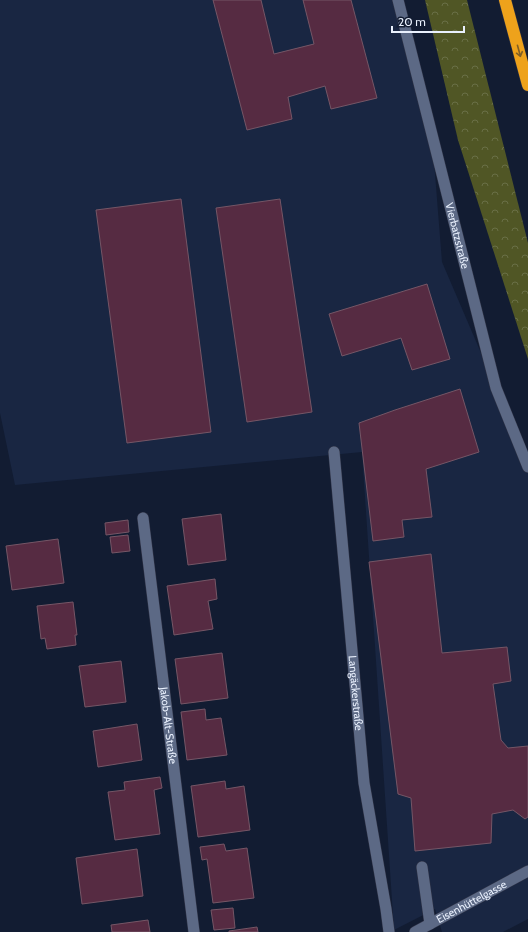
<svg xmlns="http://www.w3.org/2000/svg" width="528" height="932" font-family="Cabin,sans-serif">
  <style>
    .built { fill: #192642 }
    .forest { fill: url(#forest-crowns) }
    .building { fill: #562b42; stroke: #755666 }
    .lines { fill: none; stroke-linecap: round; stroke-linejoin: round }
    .service-casing { stroke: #303447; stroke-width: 12 }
    .minor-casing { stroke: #303447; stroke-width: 12 }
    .motorway-casing { stroke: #303447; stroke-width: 13 }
    .service { stroke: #5c6985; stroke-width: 11 }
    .minor { stroke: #5c6985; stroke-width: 11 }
    .motorway { stroke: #eea21b; stroke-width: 12 }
    .oneway { stroke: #805f26 }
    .labels { text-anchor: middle; stroke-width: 3; stroke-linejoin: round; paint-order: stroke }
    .street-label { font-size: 11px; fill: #e9f0fd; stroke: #121c32 }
  </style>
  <defs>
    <pattern id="forest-crowns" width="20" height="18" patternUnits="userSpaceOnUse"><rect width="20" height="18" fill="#505625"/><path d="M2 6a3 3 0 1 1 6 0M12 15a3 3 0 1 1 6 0" fill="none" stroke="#696f46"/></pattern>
  </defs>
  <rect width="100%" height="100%" fill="#121c32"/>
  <polygon class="built" points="0,0 398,0 432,136 442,262 496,388 528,467 528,919 503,932 442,932 435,909 394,930 362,452 15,485 0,413"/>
  <polygon class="forest" points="425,0 467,0 528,243 528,359 458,140"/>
  <g class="building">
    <polygon points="213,0 261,0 274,54 314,44 303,0 351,0 377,98 331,109 325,86 288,97 292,119 247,130"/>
    <polygon points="181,199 211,432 127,443 96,210"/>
    <polygon points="280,199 312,412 247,422 216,208"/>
    <polygon points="427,284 450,359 412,370 401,338 342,356 329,314"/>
    <polygon points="460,389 479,452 426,469 432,517 402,520 404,537 373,541 359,423 395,410"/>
    <polygon points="221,514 226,560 188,565 182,519"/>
    <polygon points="128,520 129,532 106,535 105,523"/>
    <polygon points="128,535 130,551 112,553 110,537"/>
    <polygon points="58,539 64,583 12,590 6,546"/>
    <polygon points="431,554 442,653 507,647 511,681 493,684 501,740 508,748 528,746 528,817 525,819 513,810 492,814 491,843 415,851 411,798 398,794 369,562"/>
    <polygon points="215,579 217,599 208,601 213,629 174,635 167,586"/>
    <polygon points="73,602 77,635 75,635 76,645 47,649 45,638 41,639 37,606"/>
    <polygon points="222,653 228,698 181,704 175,659"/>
    <polygon points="121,661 126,702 85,707 79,666"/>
    <polygon points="205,709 206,720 221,718 227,755 187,760 181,712"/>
    <polygon points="137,724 142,760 98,767 93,731"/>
    <polygon points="160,777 162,788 154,790 160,834 115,840 108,792 125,790 124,782"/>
    <polygon points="225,781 226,789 244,786 250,830 198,837 191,786"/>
    <polygon points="224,844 226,851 247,848 254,898 213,903 207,859 202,860 200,847"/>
    <polygon points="137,849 143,896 82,904 76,858"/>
    <polygon points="233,908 235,928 214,930 211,910"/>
    <polygon points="148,920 150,932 112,932 111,925"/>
    <polygon points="257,927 258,932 229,932 229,931"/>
  </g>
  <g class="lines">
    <defs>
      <g id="service">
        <path id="s1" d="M 334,452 L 364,783 L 386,909 L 389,932"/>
        <polyline points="422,867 430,924"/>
      </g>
      <g id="minor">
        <path id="s2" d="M 398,0 L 496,388 L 528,467"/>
        <path id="s3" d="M 143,518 L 194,932"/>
        <path id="s4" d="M 415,932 L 528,871"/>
      </g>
      <polyline id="motorway" points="505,0 528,85"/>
    </defs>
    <use href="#service" class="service-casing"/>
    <use href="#minor" class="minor-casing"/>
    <use href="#motorway" class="motorway-casing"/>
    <use href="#service" class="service"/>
    <use href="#minor" class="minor"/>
    <use href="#motorway" class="motorway"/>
  </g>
  <defs><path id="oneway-shaft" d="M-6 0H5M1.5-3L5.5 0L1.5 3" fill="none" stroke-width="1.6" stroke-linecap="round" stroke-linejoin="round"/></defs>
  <use class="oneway" href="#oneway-shaft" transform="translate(519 51) rotate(75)"/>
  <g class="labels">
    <g class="street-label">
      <text dy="4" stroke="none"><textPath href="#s2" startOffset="243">Vierbatzstraße</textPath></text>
      <text dy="4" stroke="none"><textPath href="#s1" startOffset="242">Langäckerstraße</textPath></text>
      <text dy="4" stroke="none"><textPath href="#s3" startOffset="209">Jakob-Alt-Straße</textPath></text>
      <text dy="4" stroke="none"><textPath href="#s4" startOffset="64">Eisenhüttelgasse</textPath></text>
    </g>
  </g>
  <path d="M392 26v6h72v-6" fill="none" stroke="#e9f0fd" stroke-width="2"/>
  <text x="398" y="26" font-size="12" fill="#e9f0fd" stroke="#121c32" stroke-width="3" paint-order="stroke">20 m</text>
</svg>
